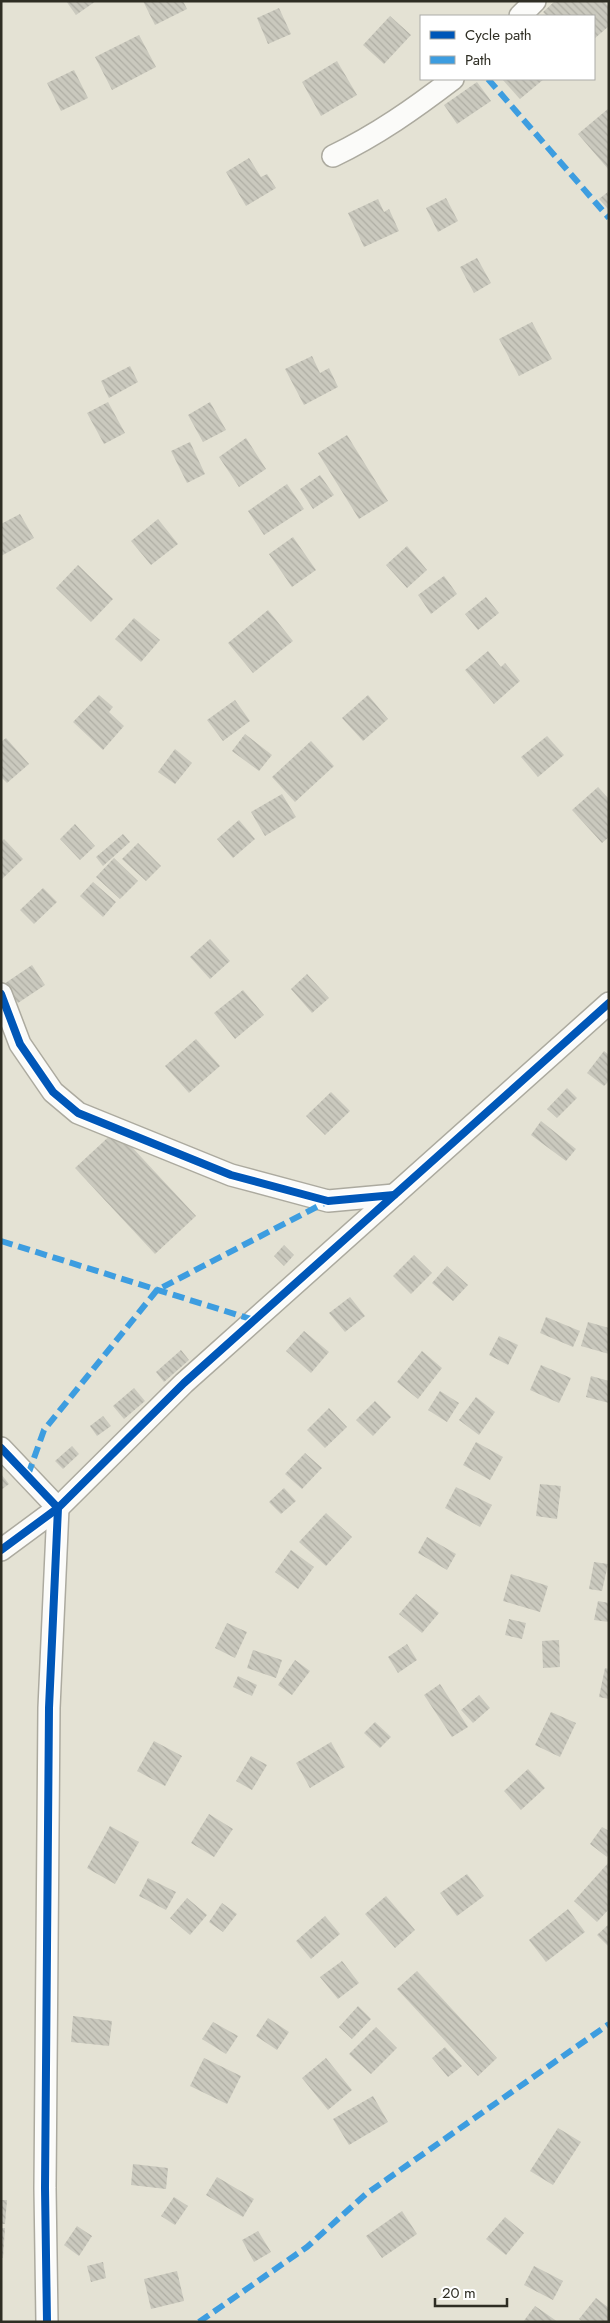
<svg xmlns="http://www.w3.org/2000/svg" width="610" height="2323" font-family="Jost,sans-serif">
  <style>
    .building { fill: url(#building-back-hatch) }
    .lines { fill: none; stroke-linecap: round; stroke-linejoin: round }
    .street-casing { stroke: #acaa9f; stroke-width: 24 }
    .street { stroke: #fbfbf9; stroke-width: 21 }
    .quiet { stroke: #3d9de0; stroke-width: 6; stroke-dasharray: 12 6; stroke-linecap: butt }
    .cycleway-casing { stroke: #fff; stroke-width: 11 }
    .cycleway { stroke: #0057b8; stroke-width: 8 }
  </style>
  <defs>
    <pattern id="building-back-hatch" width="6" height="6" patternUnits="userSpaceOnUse" patternTransform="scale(1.25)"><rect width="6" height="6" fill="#cac9be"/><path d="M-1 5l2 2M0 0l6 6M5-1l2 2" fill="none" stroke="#aeada3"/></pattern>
  </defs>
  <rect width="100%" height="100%" fill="#e4e2d4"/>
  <g class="building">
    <polygon points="66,1 96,1 76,15"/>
    <polygon points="143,1 183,1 187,9 155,25"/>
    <polygon points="555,1 604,1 609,7 609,26 594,39 594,16 547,16 543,12"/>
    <polygon points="279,8 291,34 268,44 257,18"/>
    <polygon points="390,16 411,35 384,64 363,45"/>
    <polygon points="139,35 156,67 112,90 95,57"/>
    <polygon points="337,61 357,95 321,116 302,82"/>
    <polygon points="74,70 88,98 61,111 47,83"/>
    <polygon points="502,79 544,79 520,99"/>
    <polygon points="477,82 491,101 457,124 444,105"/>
    <polygon points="609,108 609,170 578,134"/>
    <polygon points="249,158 261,177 267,174 276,188 246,206 226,172"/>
    <polygon points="609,191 609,210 599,199"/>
    <polygon points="446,198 458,221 438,232 426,208"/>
    <polygon points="378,199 384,212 389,209 399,231 364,247 348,213"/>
    <polygon points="477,258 491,283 474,293 460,267"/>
    <polygon points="532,322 552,359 519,376 499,339"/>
    <polygon points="312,356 320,373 329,368 338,387 304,405 285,369"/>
    <polygon points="130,366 138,382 109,398 101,381"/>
    <polygon points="108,402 125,433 104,444 87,413"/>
    <polygon points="210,402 226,430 203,442 188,415"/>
    <polygon points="347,435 388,501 359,519 318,453"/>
    <polygon points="246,438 266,469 239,487 219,457"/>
    <polygon points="190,442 205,474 187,483 171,451"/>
    <polygon points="320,475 334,495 313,509 300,489"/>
    <polygon points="287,484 304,509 264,535 248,511"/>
    <polygon points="20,514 34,538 1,556 1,524"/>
    <polygon points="158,519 178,544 151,565 131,541"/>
    <polygon points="293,537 316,570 292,587 269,554"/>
    <polygon points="407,546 427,570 407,588 386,565"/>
    <polygon points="78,565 113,599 91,622 56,588"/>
    <polygon points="444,576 457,594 431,614 418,595"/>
    <polygon points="486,597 499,613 478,630 465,614"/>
    <polygon points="268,610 293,641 253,673 228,643"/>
    <polygon points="134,618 160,640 141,662 115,639"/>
    <polygon points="488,651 501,667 505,663 520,681 494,704 465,670"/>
    <polygon points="99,695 113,707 109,712 124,726 103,750 73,722"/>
    <polygon points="368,695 388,719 363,741 342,718"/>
    <polygon points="235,700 250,721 223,741 207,720"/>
    <polygon points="245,734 272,755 259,771 232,751"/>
    <polygon points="547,736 564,755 538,777 521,757"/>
    <polygon points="6,738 29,764 7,783 1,777 1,742"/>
    <polygon points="311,741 334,766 295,802 272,777"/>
    <polygon points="175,749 192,763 175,784 158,772"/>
    <polygon points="598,787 609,799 609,837 602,843 572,810"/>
    <polygon points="282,794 296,817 265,836 251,812"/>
    <polygon points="239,820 255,839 233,858 217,839"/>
    <polygon points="75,824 95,846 80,860 60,839"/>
    <polygon points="123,834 130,842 103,866 96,857"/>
    <polygon points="4,839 23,859 1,880 1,842"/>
    <polygon points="138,843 161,866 146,881 122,859"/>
    <polygon points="114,858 138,881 120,899 96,877"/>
    <polygon points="93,882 116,902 103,917 80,896"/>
    <polygon points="43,888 57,902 34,924 20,910"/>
    <polygon points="210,939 230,961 210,979 190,957"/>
    <polygon points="32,965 45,985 18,1003 4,984"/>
    <polygon points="307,974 329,998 312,1013 291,989"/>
    <polygon points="243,990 264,1015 235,1039 214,1013"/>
    <polygon points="196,1039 220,1066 189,1093 165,1066"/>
    <polygon points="604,1051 609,1055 609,1081 604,1086 587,1073"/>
    <polygon points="567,1088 577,1098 557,1118 547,1109"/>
    <polygon points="331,1092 350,1111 325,1135 306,1116"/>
    <polygon points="541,1121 576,1149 566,1161 531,1135"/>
    <polygon points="116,1130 196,1216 155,1254 75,1168"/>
    <polygon points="284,1245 294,1255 284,1266 274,1256"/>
    <polygon points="414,1255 432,1273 411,1294 393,1276"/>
    <polygon points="447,1266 468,1285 453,1301 432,1283"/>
    <polygon points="350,1297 365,1316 345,1332 329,1313"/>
    <polygon points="546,1317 580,1331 573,1347 540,1333"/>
    <polygon points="588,1322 609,1328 609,1354 581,1346"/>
    <polygon points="304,1331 329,1352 311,1373 286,1351"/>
    <polygon points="499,1336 518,1345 508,1365 489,1355"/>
    <polygon points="181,1350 189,1360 164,1382 156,1372"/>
    <polygon points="422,1351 442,1368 418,1399 397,1382"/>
    <polygon points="541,1365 571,1378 559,1403 530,1390"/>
    <polygon points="591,1376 609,1381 609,1403 586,1397"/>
    <polygon points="134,1388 145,1401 124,1419 113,1406"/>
    <polygon points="440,1391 459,1403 447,1422 428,1410"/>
    <polygon points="476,1397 495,1412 479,1435 459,1420"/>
    <polygon points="375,1401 391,1417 373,1436 356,1420"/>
    <polygon points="329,1408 347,1427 325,1448 307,1430"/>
    <polygon points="103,1416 111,1426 97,1436 90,1426"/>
    <polygon points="476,1442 503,1457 490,1480 463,1465"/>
    <polygon points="72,1446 79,1454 63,1469 55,1461"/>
    <polygon points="305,1453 322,1468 302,1489 285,1474"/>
    <polygon points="1,1474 9,1484 1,1490"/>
    <polygon points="540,1484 561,1486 557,1519 536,1516"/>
    <polygon points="456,1487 492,1505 480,1527 445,1508"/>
    <polygon points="284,1488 296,1501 281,1514 269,1502"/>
    <polygon points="326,1513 352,1537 326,1566 299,1542"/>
    <polygon points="427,1537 456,1554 447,1570 418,1553"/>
    <polygon points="291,1550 314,1567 298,1589 275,1572"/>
    <polygon points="594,1562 608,1564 602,1591 589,1589"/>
    <polygon points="511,1574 548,1586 540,1612 503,1601"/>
    <polygon points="416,1594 439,1613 422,1633 399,1614"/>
    <polygon points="598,1601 609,1603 609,1622 594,1620"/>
    <polygon points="509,1619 526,1623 522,1639 505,1635"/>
    <polygon points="227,1623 247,1632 235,1658 215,1648"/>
    <polygon points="559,1640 560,1667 543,1668 542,1641"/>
    <polygon points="407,1644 417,1660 398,1673 388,1657"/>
    <polygon points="253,1650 282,1660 276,1678 247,1668"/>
    <polygon points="295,1660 310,1671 292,1695 278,1685"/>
    <polygon points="605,1668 609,1669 609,1699 599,1697"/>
    <polygon points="238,1676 257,1685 252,1696 233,1687"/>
    <polygon points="440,1684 468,1727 452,1737 424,1695"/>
    <polygon points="479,1695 490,1708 473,1723 461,1710"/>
    <polygon points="551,1712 576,1723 560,1757 535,1745"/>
    <polygon points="375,1722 391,1737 380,1748 364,1733"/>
    <polygon points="154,1741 182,1756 165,1786 137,1771"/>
    <polygon points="331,1742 345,1767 310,1788 296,1763"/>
    <polygon points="251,1756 267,1765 252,1790 236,1781"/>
    <polygon points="528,1769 545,1788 521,1810 504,1791"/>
    <polygon points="209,1814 233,1829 214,1857 191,1843"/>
    <polygon points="110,1826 139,1842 115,1884 87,1868"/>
    <polygon points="602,1827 609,1831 609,1854 607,1857 590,1844"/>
    <polygon points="609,1862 609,1909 597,1922 574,1901"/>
    <polygon points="467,1874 484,1896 457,1916 440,1893"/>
    <polygon points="148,1878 176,1892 166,1910 139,1896"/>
    <polygon points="386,1896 415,1930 395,1948 365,1914"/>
    <polygon points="187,1898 207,1915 190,1935 170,1918"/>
    <polygon points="222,1903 237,1914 223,1932 209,1922"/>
    <polygon points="568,1909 585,1932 546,1962 529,1940"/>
    <polygon points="325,1916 340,1934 311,1959 296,1941"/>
    <polygon points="609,1924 609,1947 597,1935"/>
    <polygon points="342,1961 359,1983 338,1999 320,1977"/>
    <polygon points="417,1971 497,2058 478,2076 397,1989"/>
    <polygon points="358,2006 371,2019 352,2039 339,2027"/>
    <polygon points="73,2016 112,2021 109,2046 71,2042"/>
    <polygon points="268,2018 289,2032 277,2050 256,2036"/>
    <polygon points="213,2022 238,2036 226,2054 202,2039"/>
    <polygon points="376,2027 397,2048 371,2074 349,2054"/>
    <polygon points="445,2047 462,2066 448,2077 432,2058"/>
    <polygon points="204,2058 241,2076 227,2104 190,2086"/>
    <polygon points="326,2058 352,2090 328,2110 302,2078"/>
    <polygon points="373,2096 388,2122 349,2145 333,2119"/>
    <polygon points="558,2128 581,2142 553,2185 530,2171"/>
    <polygon points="133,2164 168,2168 166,2189 131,2185"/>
    <polygon points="217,2177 254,2199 243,2217 206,2195"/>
    <polygon points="174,2197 188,2206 175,2225 161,2216"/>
    <polygon points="1,2200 7,2200 5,2224 1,2224"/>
    <polygon points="402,2211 417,2234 382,2258 366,2236"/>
    <polygon points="505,2217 524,2233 506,2255 486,2239"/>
    <polygon points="77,2226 92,2236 79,2256 64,2245"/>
    <polygon points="1,2228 5,2228 3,2258 1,2258"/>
    <polygon points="258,2231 271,2252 254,2262 242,2240"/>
    <polygon points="103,2262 106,2278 91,2282 87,2266"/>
    <polygon points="534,2266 563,2281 553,2300 524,2285"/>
    <polygon points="177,2271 184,2301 151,2309 144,2279"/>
    <polygon points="596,2298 609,2308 609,2322 583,2322 579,2319"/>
    <polygon points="535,2306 558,2322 523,2322"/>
  </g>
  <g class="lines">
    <defs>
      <g id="street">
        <polyline points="520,16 535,1"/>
        <path d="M 333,156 C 377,135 415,108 453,79"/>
        <polyline points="1,994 20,1044 53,1092 78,1113 231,1175 328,1201 394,1195"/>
        <polyline points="1,1448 58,1508 49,1708 45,2188 47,2322"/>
        <polyline points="1,1550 58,1508 184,1383 609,1003"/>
      </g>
    </defs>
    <use href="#street" class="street-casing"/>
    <use href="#street" class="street"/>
    <g class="quiet">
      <polyline points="488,79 609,218"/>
      <polyline points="1,1241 254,1320"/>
      <polyline points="28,1475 44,1430 157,1290 328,1201"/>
      <polyline points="199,2322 307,2247 366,2194 609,2024"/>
    </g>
    <defs>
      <g id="cycleway">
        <polyline points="1,994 20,1044 53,1092 78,1113 231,1175 328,1201 394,1195"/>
        <polyline points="1,1448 58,1508 49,1708 45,2188 47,2322"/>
        <polyline points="1,1550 58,1508 184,1383 609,1003"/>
      </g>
    </defs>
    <use href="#cycleway" class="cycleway-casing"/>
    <use href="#cycleway" class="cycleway"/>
  </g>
  <rect width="610" height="2323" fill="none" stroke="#2e2d23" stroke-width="5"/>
  <rect x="420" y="15" width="175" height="65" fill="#ffffff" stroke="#ababa7"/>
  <rect x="430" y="31" width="25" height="8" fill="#0057b8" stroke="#ababa7"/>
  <text x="465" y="40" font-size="15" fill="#2e2d23">Cycle path</text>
  <rect x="430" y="56" width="25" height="8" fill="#3d9de0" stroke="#ababa7"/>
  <text x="465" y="65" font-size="15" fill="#2e2d23">Path</text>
  <path d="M435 2298v8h72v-8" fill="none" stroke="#2e2d23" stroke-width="2.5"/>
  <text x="442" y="2298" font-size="15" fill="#2e2d23" stroke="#ffffff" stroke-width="4" paint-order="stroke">20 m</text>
</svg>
